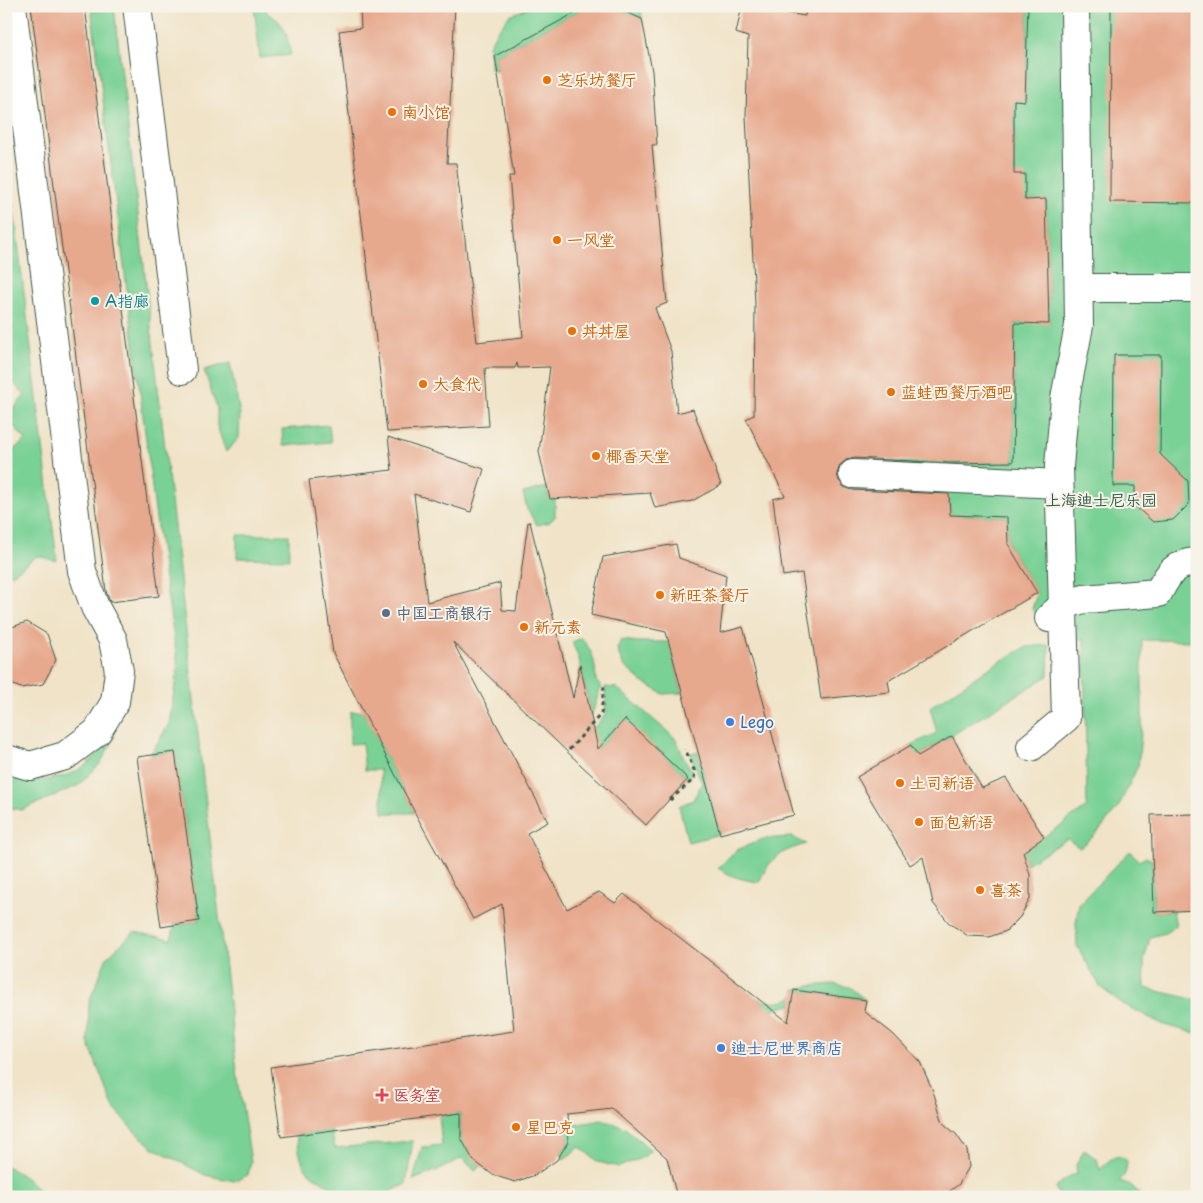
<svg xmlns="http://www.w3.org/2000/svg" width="1203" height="1203" font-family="'Playpen Sans','LXGW WenKai TC',sans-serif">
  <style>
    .green { fill: #7ad196; stroke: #4c8765 }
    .building { fill: #e7a98e }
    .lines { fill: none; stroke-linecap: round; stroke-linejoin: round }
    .minor-casing { stroke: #3e564a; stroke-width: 30 }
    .path { stroke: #3e564a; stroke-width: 3; stroke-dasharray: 4 4; stroke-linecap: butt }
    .minor { stroke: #fff; stroke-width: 28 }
    .food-dot { fill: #e8710a; stroke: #f7f3e8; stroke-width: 2 }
    .culture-dot { fill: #0f9aa8; stroke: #f7f3e8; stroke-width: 2 }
    .service-dot { fill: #5c6f8a; stroke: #f7f3e8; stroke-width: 2 }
    .shop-dot { fill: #3f7fe0; stroke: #f7f3e8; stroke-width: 2 }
    .health-dot { fill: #e0444e; stroke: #f7f3e8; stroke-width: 2 }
    .labels { text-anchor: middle; stroke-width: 4; stroke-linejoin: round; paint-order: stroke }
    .food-label { font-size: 16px; fill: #c56008; stroke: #f7f3e8; text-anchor: start }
    .culture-label { font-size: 16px; fill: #0d838f; stroke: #f7f3e8; text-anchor: start }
    .park-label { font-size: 16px; fill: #315b48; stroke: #f7f3e8 }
    .service-label { font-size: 16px; fill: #4e5e75; stroke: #f7f3e8; text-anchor: start }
    .shop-label { font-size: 16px; fill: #366cbe; stroke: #f7f3e8; text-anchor: start }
    .health-label { font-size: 16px; fill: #be3a42; stroke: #f7f3e8; text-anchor: start }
  </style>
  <rect width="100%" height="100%" fill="#f7f3e8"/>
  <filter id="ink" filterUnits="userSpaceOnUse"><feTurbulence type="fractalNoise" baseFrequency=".02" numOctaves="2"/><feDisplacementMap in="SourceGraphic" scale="10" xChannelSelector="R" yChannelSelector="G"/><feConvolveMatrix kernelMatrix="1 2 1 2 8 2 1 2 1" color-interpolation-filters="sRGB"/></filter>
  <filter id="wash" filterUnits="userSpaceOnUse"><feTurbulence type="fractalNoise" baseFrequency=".0096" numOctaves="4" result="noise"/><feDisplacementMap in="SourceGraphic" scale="20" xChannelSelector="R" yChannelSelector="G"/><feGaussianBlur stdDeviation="1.12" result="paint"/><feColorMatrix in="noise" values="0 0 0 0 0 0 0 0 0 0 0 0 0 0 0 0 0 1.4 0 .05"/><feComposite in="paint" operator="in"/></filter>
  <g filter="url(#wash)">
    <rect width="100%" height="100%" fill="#f0e3c7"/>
    <g class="green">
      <polygon points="91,6 114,6 237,1072 251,1162 248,1175 234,1181 205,1175 152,1147 132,1129 113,1107 88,1042 89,1002 107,957 134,932 171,939 175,925 199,921 175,752 150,755 169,724 178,666 157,526"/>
      <path d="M 254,6 L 266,6 L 267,13 C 287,24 286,33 291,55 L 260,58 Z"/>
      <polygon points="533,6 588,6 495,56 497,71 490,68 489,45 497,31 510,15"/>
      <polygon points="612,6 641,6 642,19"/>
      <polygon points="1028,6 1197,6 1197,641 1142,640 1142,724 1138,766 1118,808 1096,834 1080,848 1067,839 1027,864 1022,852 1087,807 1084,639 1058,638 1032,609 1037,593 1008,544 1007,517 950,515 949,499 871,500 870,489 854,490 853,463 1013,462 1015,323 1049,323 1046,200 1025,200 1014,174 1014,100 1025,100"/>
      <polygon points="6,145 57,561 37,556 11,575 6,571 6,456 26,440 6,418 25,395 6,376 14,366 6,356 6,335 13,328 6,322 6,295 9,292 6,290"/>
      <polygon points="230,363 240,414 239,438 226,452 217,426 217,408 204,370"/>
      <polygon points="329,425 331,442 283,446 282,429"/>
      <polygon points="547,487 548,496 555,498 555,517 550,522 537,525 527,509 523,493"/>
      <polygon points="237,535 289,535 289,559 237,558"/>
      <path d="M 582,638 C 594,655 595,660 596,681 L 601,686 L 591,717 L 568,748 L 589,705 L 579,659 L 572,642 Z"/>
      <polygon points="621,640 638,642 669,642 682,693 663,694 641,681 623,665 617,649"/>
      <polygon points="1049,645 1048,676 918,756 911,745 937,733 930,707 997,663 1027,647"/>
      <polygon points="605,687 617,688 676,739 685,760 693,772 688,779 625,720 582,766 572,752 606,714"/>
      <polygon points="363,711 415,813 383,813 380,770 365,770 362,743 350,744 350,712"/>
      <path d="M 115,736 L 100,764 L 79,785 L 22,810 L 6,807 L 6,777 C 29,782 57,782 78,770 C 90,764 104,746 115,736 Z"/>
      <polygon points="698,752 720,834 688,842 679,806 693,800 702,783 690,753"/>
      <path d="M 792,837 L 806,844 C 779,852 771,857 759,882 C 743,880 731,877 718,868 L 737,850 L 763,839 Z"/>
      <polygon points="1130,851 1139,861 1146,857 1152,860 1154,912 1173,911 1176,926 1165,933 1150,937 1144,961 1145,988 1197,1000 1197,1034 1162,1024 1123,1004 1101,988 1077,946 1076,922 1079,904"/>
      <polygon points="833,984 849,987 866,1000 794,990 809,986"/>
      <path d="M 752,996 C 766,1003 779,1006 793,996 L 791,1005 L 773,1009 L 756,1016 Z"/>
      <polygon points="460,1113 461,1138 481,1166 475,1171 462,1158 443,1168 413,1180 422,1147 442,1145 439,1116"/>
      <polygon points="602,1120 624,1127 651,1150 644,1157 619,1167 598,1162 580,1147 564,1159 561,1154 568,1142 567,1126"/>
      <path d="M 331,1130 L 335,1148 L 413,1141 L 406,1184 C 377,1200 355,1202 327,1184 C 321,1181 312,1176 308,1171 C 299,1162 299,1146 296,1135 Z"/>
      <path d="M 1084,1150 L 1097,1159 L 1100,1170 C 1107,1162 1117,1150 1127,1161 C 1126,1172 1126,1175 1119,1181 C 1128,1183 1134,1186 1140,1195 L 1136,1197 L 1064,1197 L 1058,1194 L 1055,1187 L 1070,1176 L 1077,1174 L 1076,1165 Z"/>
      <path d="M 6,1166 C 18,1172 38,1184 43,1197 L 6,1197 Z"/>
    </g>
    <g id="blocks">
      <g class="building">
        <polygon points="31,6 85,6 159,596 110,602 106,591"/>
        <polygon points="373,6 455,6 447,163 456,163 477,342 523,337 509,176 514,176 495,56 588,6 612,6 642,19 652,71 657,145 652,145 667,303 655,308 671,351 677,413 693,409 721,485 692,501 655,508 650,493 550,499 539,452 550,367 518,368 517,363 515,368 485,368 489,426 387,432 339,31 361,28 360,9"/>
        <polygon points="742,6 805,16 806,6 1028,6 1025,101 1014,100 1014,174 1025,174 1025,200 1046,199 1049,324 1015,323 1013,462 949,463 854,458 846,460 840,465 837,474 839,481 844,487 852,490 949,494 950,515 1007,517 1008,544 1037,593 888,681 890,692 821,699 802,573 783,576 773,499 785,496 746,419 754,415 755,303 746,116 748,37 736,33"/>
        <polygon points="1111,6 1197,6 1197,203 1110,202"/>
        <polygon points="1114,355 1161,355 1160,454 1188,481 1189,504 1173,520 1153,522 1135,506 1135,486 1113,486"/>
        <polygon points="388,437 484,469 471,512 414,494 427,602 500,583 502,610 516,611 528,522 530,522 573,698 580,664 598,749 625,719 688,779 646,825 582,766 453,642 548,822 527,833 567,909 599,892 615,903 624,894 788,1022 794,990 866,1000 864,1011 893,1034 920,1062 933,1091 943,1123 956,1134 967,1150 969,1167 959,1184 942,1197 677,1197 667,1158 612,1109 567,1114 568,1142 557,1160 535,1175 515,1182 493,1175 473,1160 461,1138 461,1113 281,1137 271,1067 514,1031 502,904 473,919 415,813 333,653 309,480 392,470"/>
        <polygon points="676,544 679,558 726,575 720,633 743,627 794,815 720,834 666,632 591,615 603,557"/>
        <polygon points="27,622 47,634 56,660 43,684 21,688 6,682 6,629"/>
        <polygon points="952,736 982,788 1006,778 1044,837 1023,852 1030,875 1030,899 1020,917 1006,931 989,937 968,936 949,923 933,903 923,857 910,865 857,777 911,745 918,756"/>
        <polygon points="175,752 199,921 161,927 137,757"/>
        <polygon points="1197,814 1197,910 1154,912 1151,815"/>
      </g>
    </g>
  </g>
  <g filter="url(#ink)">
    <use href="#blocks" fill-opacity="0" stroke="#3e564a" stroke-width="1"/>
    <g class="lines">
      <defs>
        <g id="minor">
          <polyline points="137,6 182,370"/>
          <polyline points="1079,288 1197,288"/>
          <polyline points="853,474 1059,484"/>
          <path d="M 1049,618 L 1063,605 L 1084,599 L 1158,593 C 1168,575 1173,563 1197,562"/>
          <polyline points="1031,747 1066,718 1059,466 1065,398 1079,326 1075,6"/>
          <polyline points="6,759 30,766 65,756 97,732 115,702 119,671 113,640 95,607 82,571 12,6"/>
        </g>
      </defs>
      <use href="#minor" class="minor-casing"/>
      <g class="path">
        <polyline points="569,750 601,714 604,686"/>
        <polyline points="670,800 694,779 695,772 685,749"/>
      </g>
      <use href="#minor" class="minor"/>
    </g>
  </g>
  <g class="food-dot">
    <circle cx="547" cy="80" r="5"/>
    <circle cx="392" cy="112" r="5"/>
    <circle cx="557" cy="240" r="5"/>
    <circle cx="572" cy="331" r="5"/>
    <circle cx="423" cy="384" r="5"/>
    <circle cx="891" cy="392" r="5"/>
    <circle cx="596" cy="456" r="5"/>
    <circle cx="660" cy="595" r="5"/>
    <circle cx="524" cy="627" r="5"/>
    <circle cx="900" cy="783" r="5"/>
    <circle cx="919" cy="822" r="5"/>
    <circle cx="980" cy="890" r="5"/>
    <circle cx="516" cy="1127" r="5"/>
  </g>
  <circle class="culture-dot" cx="95" cy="301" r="5"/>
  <circle class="service-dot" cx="386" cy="613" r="5"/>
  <g class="shop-dot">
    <circle cx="730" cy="722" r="5"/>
    <circle cx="721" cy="1048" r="5"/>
  </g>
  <path class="health-dot" d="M379.5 1087.5h5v5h5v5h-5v5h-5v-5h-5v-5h5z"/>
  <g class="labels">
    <g class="food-label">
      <text x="557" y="86">芝乐坊餐厅</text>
      <text x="402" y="118">南小馆</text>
      <text x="567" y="246">一风堂</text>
      <text x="582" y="337">丼丼屋</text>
      <text x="433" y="390">大食代</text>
      <text x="901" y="398">蓝蛙西餐厅酒吧</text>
      <text x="606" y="462">椰香天堂</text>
      <text x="670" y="601">新旺茶餐厅</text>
      <text x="534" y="633">新元素</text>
      <text x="910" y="789">土司新语</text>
      <text x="929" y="828">面包新语</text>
      <text x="990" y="896">喜茶</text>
      <text x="526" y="1133">星巴克</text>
    </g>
    <g class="culture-label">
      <text x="105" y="307">A指廊</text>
    </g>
    <g class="park-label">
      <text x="1101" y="506">上海迪士尼乐园</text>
    </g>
    <g class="service-label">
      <text x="396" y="619">中国工商银行</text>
    </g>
    <g class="shop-label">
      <text x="740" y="728">Lego</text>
      <text x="731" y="1054">迪士尼世界商店</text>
    </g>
    <g class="health-label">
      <text x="393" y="1101">医务室</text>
    </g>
  </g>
  <rect width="1203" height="1203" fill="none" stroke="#f7f3e8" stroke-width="25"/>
</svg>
